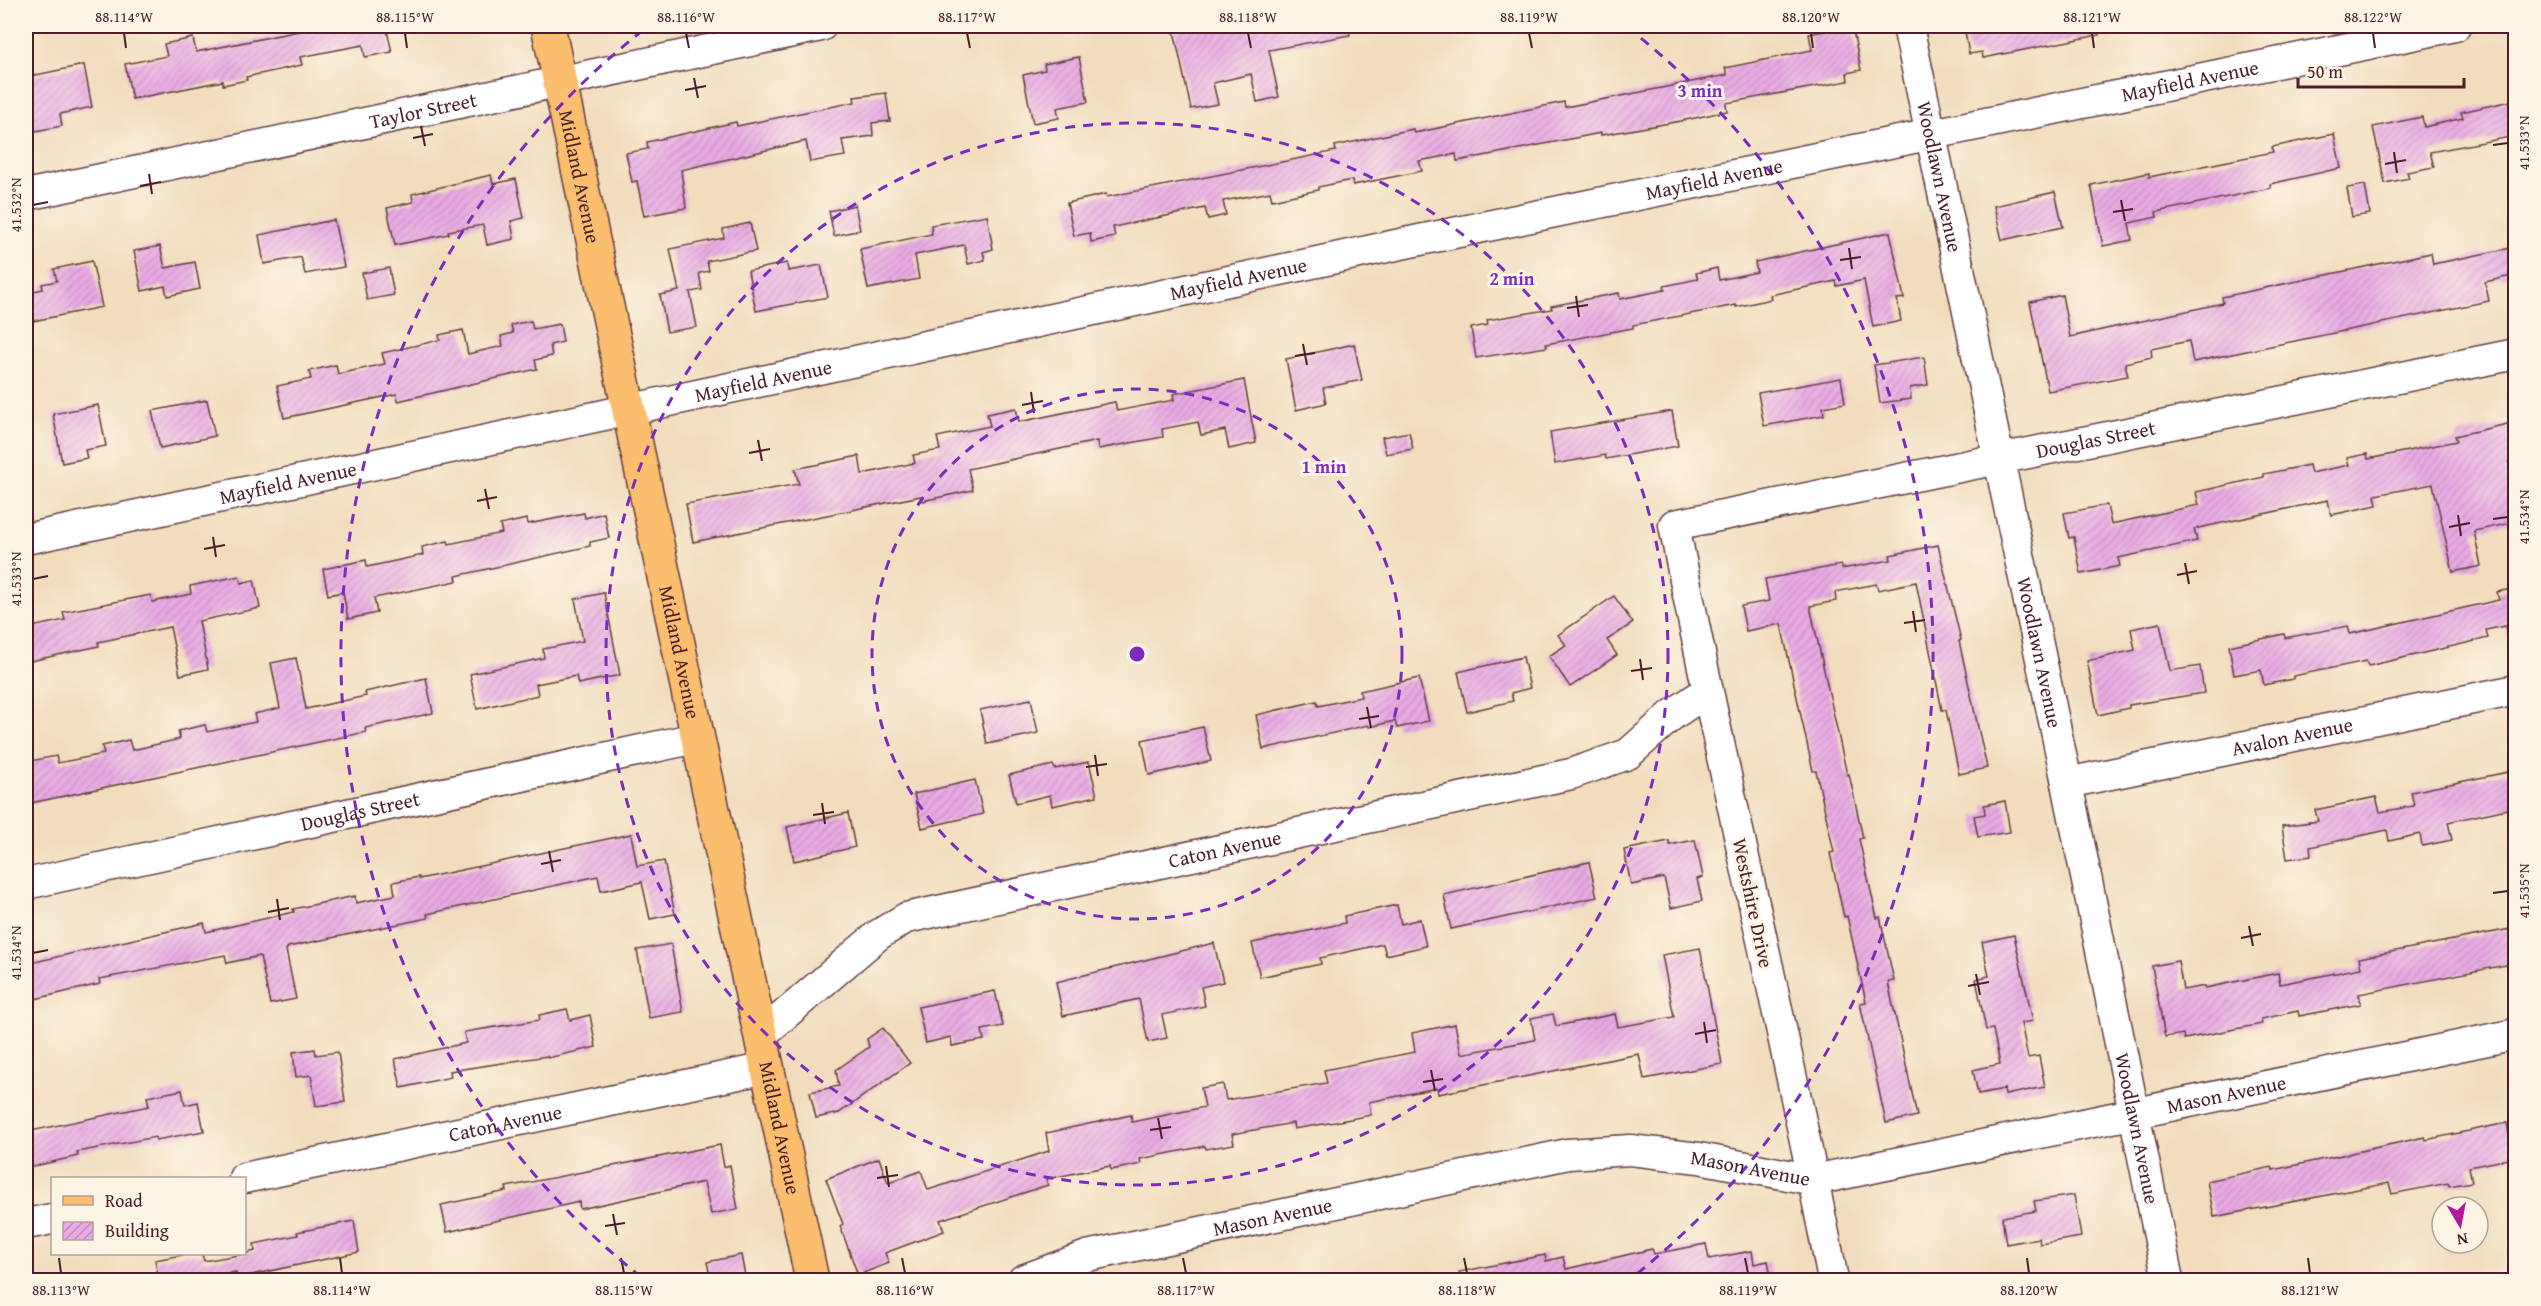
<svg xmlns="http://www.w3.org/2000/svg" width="2541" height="1306" font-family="'Gentium Book Plus',serif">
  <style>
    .building { fill: url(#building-hatch) }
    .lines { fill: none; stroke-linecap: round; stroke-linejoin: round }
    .minor-casing { stroke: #633c41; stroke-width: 33 }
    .major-casing { stroke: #633c41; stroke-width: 36 }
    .minor { stroke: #fff; stroke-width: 30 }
    .major { stroke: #fabe6e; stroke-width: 33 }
    .ticks { fill: none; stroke: #4a1f2b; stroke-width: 2 }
    .ring { fill: none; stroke: #7b2cbf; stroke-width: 3; stroke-dasharray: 10 8 }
    .labels { text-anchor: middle; stroke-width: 6; stroke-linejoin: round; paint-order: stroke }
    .street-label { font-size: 20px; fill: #4a1f2b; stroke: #fcf5e5 }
    .centre { fill: #7b2cbf; stroke: #fcf5e5; stroke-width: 3 }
    .ring-label { font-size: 18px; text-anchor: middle; font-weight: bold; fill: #7b2cbf; stroke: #fcf5e5; stroke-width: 6; stroke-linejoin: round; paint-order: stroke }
    .neatline { fill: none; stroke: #4a1f2b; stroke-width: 2 }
    .ticks-label { font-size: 15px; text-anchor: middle; fill: #4a1f2b }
  </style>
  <defs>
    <pattern id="building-hatch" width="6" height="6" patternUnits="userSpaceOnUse" patternTransform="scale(1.5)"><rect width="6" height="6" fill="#eaabe4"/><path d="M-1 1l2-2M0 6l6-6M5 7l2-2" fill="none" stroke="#c08bb9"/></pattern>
  </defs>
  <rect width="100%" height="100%" fill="#fcf5e5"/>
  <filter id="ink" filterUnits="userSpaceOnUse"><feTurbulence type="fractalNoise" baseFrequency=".0167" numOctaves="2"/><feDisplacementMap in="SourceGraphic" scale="12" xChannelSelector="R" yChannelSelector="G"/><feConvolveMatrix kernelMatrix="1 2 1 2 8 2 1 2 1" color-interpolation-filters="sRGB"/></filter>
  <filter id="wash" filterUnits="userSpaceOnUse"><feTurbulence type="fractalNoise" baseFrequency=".008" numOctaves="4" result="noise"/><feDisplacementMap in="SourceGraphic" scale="24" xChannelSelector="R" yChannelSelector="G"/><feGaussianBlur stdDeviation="1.35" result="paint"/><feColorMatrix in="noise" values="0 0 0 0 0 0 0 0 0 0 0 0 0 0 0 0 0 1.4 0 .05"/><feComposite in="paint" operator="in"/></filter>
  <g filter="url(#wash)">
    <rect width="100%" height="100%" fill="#f1ddbe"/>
    <g id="blocks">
      <g class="building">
        <polygon points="314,26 386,26 392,52 365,57 363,45 300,57 302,65 246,77 247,80 223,85 223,81 132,99 125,64 167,56 164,44 193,38 196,52 314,28"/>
        <polygon points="1200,26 1349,26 1350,35 1269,50 1279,97 1257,102 1251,74 1213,83 1218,104 1191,109 1174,31"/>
        <polygon points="1824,26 1852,26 1861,70 1847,73 1848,81 1726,103 1727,111 1681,121 1601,135 1601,133 1457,161 1456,154 1419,161 1422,171 1353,185 1352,180 1318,187 1318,190 1272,200 1270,192 1223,201 1226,215 1208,219 1205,208 1113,227 1115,237 1091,242 1090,233 1074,236 1067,203 1106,194 1107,197 1336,151 1335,146 1413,129 1414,133 1564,102 1565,107 1727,75 1725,68 1812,50 1809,34 1825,31"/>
        <polygon points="1964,26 2098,26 2099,35 1983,58 1982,52 1969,54"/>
        <polygon points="1079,57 1088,102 1057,108 1059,118 1033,123 1023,75 1045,70 1044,64"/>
        <polygon points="84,65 92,107 60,114 62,126 30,132 26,107 26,77"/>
        <polygon points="886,93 890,121 872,123 873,136 842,140 845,156 810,162 806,141 681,170 686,208 644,216 637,181 632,182 626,153 648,149 647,142 736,122 737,126 855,102 854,97"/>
        <polygon points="2516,100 2516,136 2430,152 2434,167 2407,172 2409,178 2385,183 2373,127 2422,117 2424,127 2463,118 2461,112"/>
        <polygon points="2334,134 2341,168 2270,184 2271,188 2156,212 2157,217 2129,223 2132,240 2103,246 2091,185 2149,173 2149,177 2273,152 2272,147"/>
        <polygon points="491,175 493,184 516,179 524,218 511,221 514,239 487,245 483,225 448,231 449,234 395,245 387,208 413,202 412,194"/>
        <polygon points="2365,185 2370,214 2352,217 2347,188"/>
        <polygon points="2055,192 2063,227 2002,240 1994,206"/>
        <polygon points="855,205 860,230 834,236 829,211"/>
        <polygon points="987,215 993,249 983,252 985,260 968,264 964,245 915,255 919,279 868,289 860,249 932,234 931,225"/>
        <polygon points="334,220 344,267 305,274 301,257 264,264 259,235"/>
        <polygon points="750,223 756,251 707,261 709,271 699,273 702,290 690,292 697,327 667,332 660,295 679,291 670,249 724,238 723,229"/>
        <polygon points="1890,232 1904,298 1897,299 1901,321 1873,327 1864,280 1837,286 1836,281 1770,295 1771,299 1736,307 1736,305 1633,325 1633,328 1546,344 1547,347 1476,358 1471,328 1488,325 1487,320 1552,309 1551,306 1619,293 1620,299 1665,290 1664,286 1698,279 1696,273 1717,268 1719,280 1757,272 1755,262"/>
        <polygon points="160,246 165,268 195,262 200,289 167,296 165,286 142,291 134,251"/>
        <polygon points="2516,247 2516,275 2485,282 2489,301 2193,362 2189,341 2151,349 2152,357 2125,363 2128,376 2048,391 2030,302 2062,295 2070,337 2223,303 2222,297 2431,253 2433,264"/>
        <polygon points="92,261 102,307 28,322 26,293 43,289 42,284 57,281 54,269"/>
        <polygon points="787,263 788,271 821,265 828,297 756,311 748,271"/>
        <polygon points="389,268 394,295 367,300 362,273"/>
        <polygon points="531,321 533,329 560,324 563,342 550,345 552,356 535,360 537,369 398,401 397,394 284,418 277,386 311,379 309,371 336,365 338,374 385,364 382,353 440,340 439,335 463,330 468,354 503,346 501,336 513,333 511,325"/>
        <polygon points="1354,344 1362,380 1323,388 1326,403 1296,410 1286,359"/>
        <polygon points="1924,357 1928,385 1910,388 1911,399 1880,403 1874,365"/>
        <polygon points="1841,378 1845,403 1823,407 1824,415 1764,426 1758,393"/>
        <polygon points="1244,380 1256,443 1229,449 1225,430 1201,435 1198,422 1162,429 1163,437 1098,449 1097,441 968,469 973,490 922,501 921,496 693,542 686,504 799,484 795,469 859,456 862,474 915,463 913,455 940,450 937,437 990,426 987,414 1016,408 1019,422 1115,402 1117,411 1174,400 1173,394"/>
        <polygon points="207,400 215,436 160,448 152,411"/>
        <polygon points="98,405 106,446 85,450 87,458 62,463 53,414"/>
        <polygon points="1672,411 1678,446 1606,459 1605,455 1555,464 1550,432"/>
        <polygon points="2516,422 2516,461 2509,462 2516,496 2516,522 2474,531 2481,566 2453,572 2433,484 2375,495 2377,505 2331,515 2328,500 2194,529 2197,541 2118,558 2120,566 2081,574 2074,537 2069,538 2064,513 2107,505 2111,524 2199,505 2196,492 2264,477 2264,474 2309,465 2311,473 2349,465 2347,458 2367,454 2368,459 2457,441 2455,436"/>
        <polygon points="1409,432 1413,449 1386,454 1382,437"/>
        <polygon points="584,513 585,518 604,513 609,538 590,542 590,546 456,576 457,581 374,598 377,613 348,619 343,592 328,595 323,569 366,560 367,567 423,555 422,547 448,541 449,544 502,533 500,525 527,519 528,524"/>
        <polygon points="1938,545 1961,640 1959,641 1987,768 1959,774 1946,710 1942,710 1916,582 1878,590 1876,584 1835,592 1836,601 1810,606 1847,775 1849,774 1863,838 1859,839 1877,918 1880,917 1894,981 1888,982 1917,1116 1886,1123 1860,1003 1866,1002 1847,916 1844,917 1830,853 1834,852 1816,771 1813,771 1781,624 1746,631 1741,606 1769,601 1765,579 1841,565 1842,569 1891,560 1890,555"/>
        <polygon points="239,576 241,583 254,580 260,608 199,621 208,669 180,675 170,627 98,642 99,646 26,662 26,628 65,620 63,612 151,595 152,602 191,594 190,586"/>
        <polygon points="2516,588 2516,639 2508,640 2505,626 2486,630 2488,638 2368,666 2366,661 2293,676 2293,679 2264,685 2261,670 2234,675 2229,646 2284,634 2285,638 2348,626 2350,634 2499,600 2497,592"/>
        <polygon points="604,593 620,675 578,684 576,676 536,684 538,695 477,709 470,674 544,658 543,649 583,641 575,599"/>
        <polygon points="1614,596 1633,623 1607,640 1617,655 1570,687 1549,656 1566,645 1558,635"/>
        <polygon points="2160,623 2170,671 2200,666 2204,693 2129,705 2129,708 2098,715 2087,661 2135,650 2131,629"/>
        <polygon points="1523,657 1530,688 1511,693 1513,701 1467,712 1458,672"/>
        <polygon points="296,658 306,709 366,696 365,692 426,678 433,713 365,728 366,732 26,804 26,771 31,770 30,761 56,756 58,763 104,754 102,746 129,740 132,750 180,739 178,731 205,725 207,732 256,722 254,714 280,708 271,663"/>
        <polygon points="1419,678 1429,721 1397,728 1395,721 1369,727 1368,725 1263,749 1256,715 1317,701 1318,706 1361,697 1360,691"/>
        <polygon points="1031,699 1038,733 987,744 980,710"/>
        <polygon points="1203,727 1211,761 1149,775 1142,740"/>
        <polygon points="1089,762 1097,796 1052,806 1050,795 1016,803 1009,775 1053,765 1055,769"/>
        <polygon points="2513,771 2516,784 2516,807 2448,822 2452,840 2422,846 2420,834 2389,841 2387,830 2310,847 2311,856 2287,859 2282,826 2318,821 2315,810 2376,797 2380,812 2414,806 2411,792"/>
        <polygon points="975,780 983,814 922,828 914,794"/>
        <polygon points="2005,801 2010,832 1978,837 1974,816 1985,814 1984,805"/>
        <polygon points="848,813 855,847 794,861 787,827"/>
        <polygon points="631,834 637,866 664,861 675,914 650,919 642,882 601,891 598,876 427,914 428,918 288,947 286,950 296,999 270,1004 260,956 227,963 225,955 99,979 100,984 26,1001 26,964 204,923 206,932 294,912 293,909 355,896 356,903 395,895 393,882 419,877 419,879"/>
        <polygon points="1695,840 1703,877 1697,879 1702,901 1671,908 1664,878 1631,885 1624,850 1669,841 1670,845"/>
        <polygon points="1589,862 1597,897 1451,929 1444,895"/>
        <polygon points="1397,905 1401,924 1420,919 1426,946 1386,955 1383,944 1320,958 1321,964 1260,977 1252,943 1345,923 1344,916"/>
        <polygon points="2516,928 2516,963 2359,994 2361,1004 2299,1016 2298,1011 2261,1019 2262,1024 2184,1039 2183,1034 2165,1037 2152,966 2178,961 2183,990 2205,986 2205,988 2278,973 2280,984 2361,968 2359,958"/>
        <polygon points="2014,935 2033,1021 2021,1023 2028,1058 2039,1056 2045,1087 2005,1095 2004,1089 1978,1094 1973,1070 2000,1064 1993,1029 1986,1030 1976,979 1989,976 1982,942"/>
        <polygon points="1214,943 1223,982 1201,987 1205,1006 1162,1015 1167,1038 1148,1042 1139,999 1063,1016 1056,982"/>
        <polygon points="671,944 683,1012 649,1018 637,950"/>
        <polygon points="1700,948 1722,1064 1644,1079 1639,1054 1438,1094 1437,1088 1369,1102 1371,1115 1335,1122 1294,1129 1293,1123 1232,1134 1234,1144 1206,1149 1205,1146 1140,1159 1141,1164 1111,1170 1110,1166 1046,1179 1048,1185 940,1220 944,1231 885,1253 889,1263 858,1275 840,1226 843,1224 826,1179 879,1158 888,1183 921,1171 928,1190 1049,1151 1046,1133 1131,1115 1132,1122 1205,1107 1201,1088 1223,1084 1226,1100 1327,1083 1324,1070 1415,1052 1412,1033 1455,1024 1461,1054 1535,1040 1531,1018 1553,1014 1556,1026 1615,1014 1618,1027 1674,1017 1662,955"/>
        <polygon points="995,991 1003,1026 982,1030 984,1040 952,1046 951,1037 926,1043 918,1007"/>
        <polygon points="567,1009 570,1020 590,1015 596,1047 548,1058 547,1056 450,1071 451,1077 401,1088 395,1059 466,1043 464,1032 540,1020 539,1015"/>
        <polygon points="883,1028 910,1063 839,1113 816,1118 810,1092 839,1086 836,1070 869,1047 867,1039"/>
        <polygon points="315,1049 316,1055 338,1052 345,1102 316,1106 311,1075 296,1077 293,1052"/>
        <polygon points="182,1090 185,1105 198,1102 204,1131 156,1140 155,1137 77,1152 78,1156 26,1168 26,1132 149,1106 147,1097"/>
        <polygon points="2507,1123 2513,1158 2469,1167 2472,1182 2449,1186 2448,1183 2392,1194 2389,1183 2214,1217 2207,1181 2272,1167 2273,1170 2425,1137 2426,1140"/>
        <polygon points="720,1145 724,1167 730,1165 738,1209 711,1214 704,1182 580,1209 579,1202 447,1232 441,1205 507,1191 506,1187"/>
        <polygon points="2074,1195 2081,1237 2040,1244 2039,1238 2006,1244 2002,1217 2036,1211 2034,1201"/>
        <polygon points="354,1221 359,1252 237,1278 236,1272 192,1281 159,1281 155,1260 187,1254 202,1254 204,1261 244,1254 255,1251 254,1244 298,1235 297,1232"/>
        <polygon points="1706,1244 1709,1259 1752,1251 1754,1264 1768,1261 1772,1281 1460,1281 1459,1272 1545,1255 1546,1261 1563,1257 1566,1269 1652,1249 1654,1254"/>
        <polygon points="741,1255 746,1281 711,1281 707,1262"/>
      </g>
    </g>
  </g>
  <g filter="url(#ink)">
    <use href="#blocks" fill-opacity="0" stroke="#633c41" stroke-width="1.5"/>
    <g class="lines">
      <defs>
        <g id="minor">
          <path id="s1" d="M 1908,26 L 2067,783 L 2168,1280"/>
          <path id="s2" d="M 26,195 L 821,26"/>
          <path id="s3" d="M 26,539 L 1410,242 L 2455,26"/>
          <path id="s4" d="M 2067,783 L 2516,690"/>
          <path id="s5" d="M 26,884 L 696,738"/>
          <path id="s6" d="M 761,1035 L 878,935 L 906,918 L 1571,774 L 1628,754 L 1672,715 L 1706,692"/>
          <path id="s7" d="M 244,1178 L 767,1068"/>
          <polyline points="26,1224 52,1219"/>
          <path id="s8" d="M 1023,1280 L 1087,1256 L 1568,1154 L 1630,1150 L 1699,1158 L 1814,1180 L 2516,1034"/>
          <path id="s9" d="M 1833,1280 C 1785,1028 1723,778 1674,525 L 2516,354"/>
        </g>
        <g id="major">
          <path id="s10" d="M 548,26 L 812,1280"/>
        </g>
      </defs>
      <use href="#minor" class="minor-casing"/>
      <use href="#major" class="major-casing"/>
      <use href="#minor" class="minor"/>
      <use href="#major" class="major"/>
    </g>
  </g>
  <path class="ticks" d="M 124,33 L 126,48M 405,33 L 407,48M 686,33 L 689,48M 967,33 L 970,48M 1248,33 L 1251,48M 1529,33 L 1532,48M 1811,33 L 1813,48M 2092,33 L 2094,48M 2373,33 L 2375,48M 694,78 L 698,98M 685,90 L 706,86M 421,126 L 425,146M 413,138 L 433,134M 2493,145 L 2508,143M 2394,152 L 2397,173M 2385,164 L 2406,160M 149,174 L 152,194M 140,186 L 161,182M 2121,200 L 2125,221M 33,205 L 48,202M 2113,212 L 2133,209M 1849,248 L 1852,269M 1840,260 L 1861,257M 1576,296 L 1579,317M 1567,308 L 1588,305M 1303,344 L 1307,365M 1295,356 L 1315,353M 1031,392 L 1034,413M 1022,405 L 1043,401M 758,440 L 762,461M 749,453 L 770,449M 485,489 L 489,509M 477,501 L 497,497M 2458,515 L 2461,536M 2493,519 L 2508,517M 2449,527 L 2470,523M 213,537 L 216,557M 204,549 L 225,545M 2185,563 L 2189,584M 2177,575 L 2197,571M 33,579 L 48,576M 1913,611 L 1916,632M 1904,623 L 1925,620M 1640,659 L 1643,680M 1631,671 L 1652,668M 1367,707 L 1371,728M 1359,719 L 1379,716M 1095,755 L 1098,776M 1086,767 L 1107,764M 822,803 L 825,824M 813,815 L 834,812M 549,851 L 553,872M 541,864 L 561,860M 2493,893 L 2508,891M 277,899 L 280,920M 268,912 L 289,908M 2249,926 L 2253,946M 2241,938 L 2261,934M 33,953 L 48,950M 1976,974 L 1980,995M 1968,986 L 1989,982M 1704,1022 L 1707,1043M 1695,1034 L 1716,1030M 1431,1070 L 1435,1091M 1423,1082 L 1443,1079M 1158,1118 L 1162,1139M 1150,1130 L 1171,1127M 886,1166 L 889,1187M 877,1178 L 898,1175M 613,1214 L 617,1235M 605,1226 L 625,1223M 59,1258 L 61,1273M 340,1258 L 342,1273M 621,1258 L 624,1273M 902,1258 L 905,1273M 1183,1258 L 1186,1273M 1464,1258 L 1467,1273M 1745,1258 L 1748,1273M 2027,1258 L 2029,1273M 2308,1258 L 2310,1273"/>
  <g class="ring">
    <circle cx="1137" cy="654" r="265"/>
    <circle cx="1137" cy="654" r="531"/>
    <path d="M641 1277A796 796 0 0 1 647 27M1627 27A796 796 0 0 1 1633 1277"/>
  </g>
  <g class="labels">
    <g class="street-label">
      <text dy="7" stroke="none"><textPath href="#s3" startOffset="2212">Mayfield Avenue</textPath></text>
      <text dy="7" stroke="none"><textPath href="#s2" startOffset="406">Taylor Street</textPath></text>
      <text dy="7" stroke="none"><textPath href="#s10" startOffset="154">Midland Avenue</textPath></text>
      <text dy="7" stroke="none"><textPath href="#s1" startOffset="154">Woodlawn Avenue</textPath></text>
      <text dy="7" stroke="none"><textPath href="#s3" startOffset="1726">Mayfield Avenue</textPath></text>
      <text dy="7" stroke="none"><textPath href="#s3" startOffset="1240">Mayfield Avenue</textPath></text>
      <text dy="7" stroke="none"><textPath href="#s3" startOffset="754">Mayfield Avenue</textPath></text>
      <text dy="7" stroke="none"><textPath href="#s9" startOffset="1202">Douglas Street</textPath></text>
      <text dy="7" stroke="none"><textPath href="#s3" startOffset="268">Mayfield Avenue</textPath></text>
      <text dy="7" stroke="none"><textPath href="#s10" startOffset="640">Midland Avenue</textPath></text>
      <text dy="7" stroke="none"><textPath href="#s1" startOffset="640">Woodlawn Avenue</textPath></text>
      <text dy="7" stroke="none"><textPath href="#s4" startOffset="230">Avalon Avenue</textPath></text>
      <text dy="7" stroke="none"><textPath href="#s5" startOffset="342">Douglas Street</textPath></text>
      <text dy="7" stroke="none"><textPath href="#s6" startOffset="513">Caton Avenue</textPath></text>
      <text transform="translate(1753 903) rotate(78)" y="7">Westshire Drive</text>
      <text dy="7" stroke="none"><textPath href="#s8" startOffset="1230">Mason Avenue</textPath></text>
      <text dy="7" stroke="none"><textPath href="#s7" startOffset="267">Caton Avenue</textPath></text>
      <text dy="7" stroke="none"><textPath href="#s10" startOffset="1126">Midland Avenue</textPath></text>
      <text dy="7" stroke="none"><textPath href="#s1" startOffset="1126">Woodlawn Avenue</textPath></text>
      <text dy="7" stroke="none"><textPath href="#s8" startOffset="744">Mason Avenue</textPath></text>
      <text dy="7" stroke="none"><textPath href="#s8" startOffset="258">Mason Avenue</textPath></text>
    </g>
  </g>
  <circle cx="1137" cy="654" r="9" class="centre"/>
  <g class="ring-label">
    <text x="1700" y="97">3 min</text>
    <text x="1512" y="285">2 min</text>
    <text x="1324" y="473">1 min</text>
  </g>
  <rect width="2541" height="1306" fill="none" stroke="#fcf5e5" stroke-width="66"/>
  <rect x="51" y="1177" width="195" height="78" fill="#fcf5e5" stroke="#b59f9b" stroke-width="1.5"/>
  <rect x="63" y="1196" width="30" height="9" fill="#fabe6e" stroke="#b59f9b" stroke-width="1.5"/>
  <text x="105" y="1207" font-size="18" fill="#4a1f2b">Road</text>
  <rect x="63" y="1222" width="30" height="18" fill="url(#building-hatch)" stroke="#b59f9b" stroke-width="1.5"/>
  <text x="105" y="1237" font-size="18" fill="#4a1f2b">Building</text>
  <g transform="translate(2460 1225) rotate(170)"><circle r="28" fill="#fcf5e5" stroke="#b59f9b" stroke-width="1.5"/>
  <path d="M0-4.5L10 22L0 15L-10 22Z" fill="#b5179e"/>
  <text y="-9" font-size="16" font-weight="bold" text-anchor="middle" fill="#4a1f2b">N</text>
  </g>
  <path d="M2298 78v9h166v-9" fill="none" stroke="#4a1f2b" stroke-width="3"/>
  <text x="2307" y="78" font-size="18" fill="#4a1f2b" stroke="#fcf5e5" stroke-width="4.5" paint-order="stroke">50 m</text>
  <rect x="33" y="33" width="2475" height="1240" class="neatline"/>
  <g class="ticks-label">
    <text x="124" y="22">88.114°W</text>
    <text x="405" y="22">88.115°W</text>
    <text x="686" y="22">88.116°W</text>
    <text x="967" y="22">88.117°W</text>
    <text x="1248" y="22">88.118°W</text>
    <text x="1529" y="22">88.119°W</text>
    <text x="1811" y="22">88.120°W</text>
    <text x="2092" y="22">88.121°W</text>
    <text x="2373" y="22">88.122°W</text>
    <text transform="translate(2524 143) rotate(-90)" y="5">41.533°N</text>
    <text transform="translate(16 205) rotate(-90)" y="5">41.532°N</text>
    <text transform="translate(2524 517) rotate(-90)" y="5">41.534°N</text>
    <text transform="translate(16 579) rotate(-90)" y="5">41.533°N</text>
    <text transform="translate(2524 891) rotate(-90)" y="5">41.535°N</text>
    <text transform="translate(16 953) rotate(-90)" y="5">41.534°N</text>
    <text x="61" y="1295">88.113°W</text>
    <text x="342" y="1295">88.114°W</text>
    <text x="624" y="1295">88.115°W</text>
    <text x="905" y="1295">88.116°W</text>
    <text x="1186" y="1295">88.117°W</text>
    <text x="1467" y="1295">88.118°W</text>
    <text x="1748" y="1295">88.119°W</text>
    <text x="2029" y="1295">88.120°W</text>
    <text x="2310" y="1295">88.121°W</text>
  </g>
</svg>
